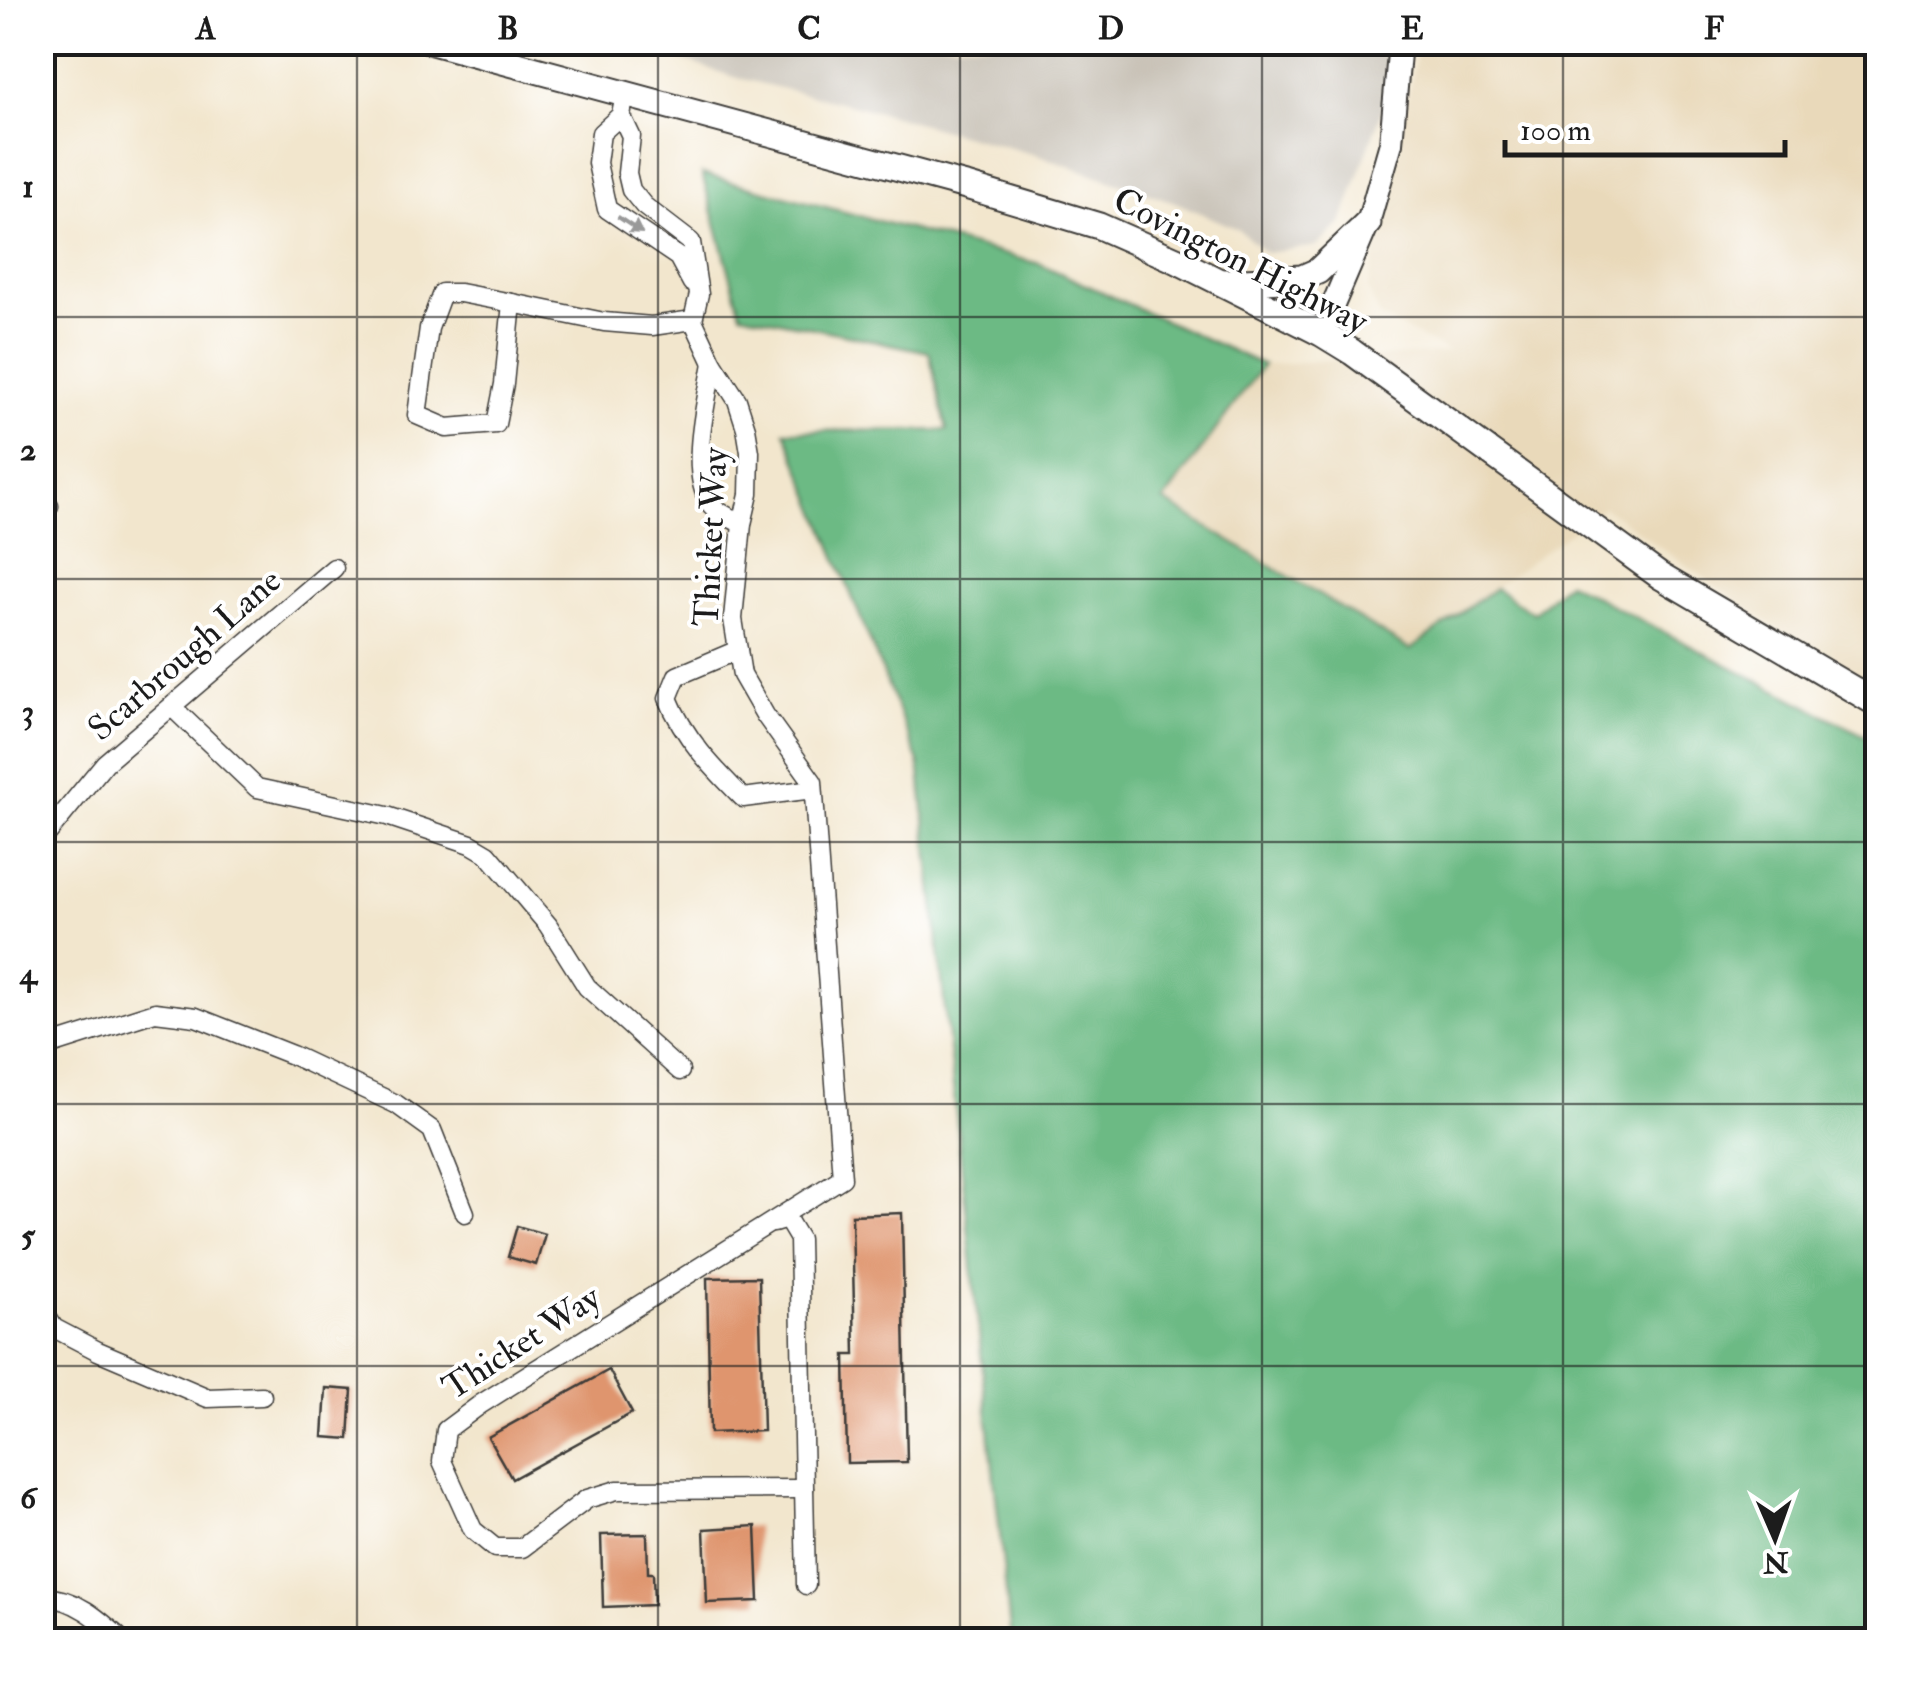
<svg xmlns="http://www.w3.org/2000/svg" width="1920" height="1683" font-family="'IM FELL Double Pica',serif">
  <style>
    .built { fill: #e9d9ba }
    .industrial { fill: #c9c3b8 }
    .forest { fill: #6cba84; stroke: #446b50; stroke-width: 2.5 }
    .building { fill: #df956e }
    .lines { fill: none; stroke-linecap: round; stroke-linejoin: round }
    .street-casing { stroke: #3c3a37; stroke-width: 21 }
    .secondary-casing { stroke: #3c3a37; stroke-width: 26 }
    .primary-casing { stroke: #3c3a37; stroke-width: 29 }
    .street { stroke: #fff; stroke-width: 18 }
    .secondary { stroke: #fff; stroke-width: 22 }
    .primary { stroke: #fff; stroke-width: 25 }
    .oneway { fill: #999 }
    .grid { fill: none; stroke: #1c1c1c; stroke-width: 2.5; stroke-opacity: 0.55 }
    .labels { text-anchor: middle; stroke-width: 8; stroke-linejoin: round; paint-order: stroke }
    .street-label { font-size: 35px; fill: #1c1c1c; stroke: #fff }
    .neatline { fill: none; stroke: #1c1c1c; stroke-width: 4 }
    .grid-label { font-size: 32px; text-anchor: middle; font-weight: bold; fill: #1c1c1c }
  </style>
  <rect width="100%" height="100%" fill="#fff"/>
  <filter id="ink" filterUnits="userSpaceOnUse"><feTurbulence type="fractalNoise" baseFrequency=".01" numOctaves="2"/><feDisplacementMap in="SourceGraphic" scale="20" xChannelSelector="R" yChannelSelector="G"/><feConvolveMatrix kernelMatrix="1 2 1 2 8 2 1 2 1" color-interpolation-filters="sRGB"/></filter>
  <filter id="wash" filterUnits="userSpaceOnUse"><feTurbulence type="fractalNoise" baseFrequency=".0048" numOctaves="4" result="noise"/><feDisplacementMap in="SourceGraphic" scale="40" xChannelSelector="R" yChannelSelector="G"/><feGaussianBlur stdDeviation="2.25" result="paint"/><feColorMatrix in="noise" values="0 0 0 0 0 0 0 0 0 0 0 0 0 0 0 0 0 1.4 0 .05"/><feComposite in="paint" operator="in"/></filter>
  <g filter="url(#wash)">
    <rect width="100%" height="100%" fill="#f2e6cd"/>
    <polygon class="built" points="1419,43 1877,43 1877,1205 1870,1202 1873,697 1604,507 1410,650 1163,501 1263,365 1449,352 1380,317 1368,289"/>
    <polygon class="industrial" points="631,43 1389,43 1391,84 1342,223 1318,246 1266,253 1238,229 1177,203 1036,155 860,107 734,77"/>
    <polygon class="forest" points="702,174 1040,264 1263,365 1164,501 1410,650 1495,588 1533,613 1567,582 1873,740 1870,1202 1878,1205 1877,1640 1011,1640 919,762 785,431 947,430 929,352 741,313"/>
    <g id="blocks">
      <g class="building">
        <polygon points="902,1213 907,1462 847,1463 845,1355 855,1355 852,1215"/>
        <polygon points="517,1226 545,1234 536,1265 508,1257"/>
        <polygon points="759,1277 763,1431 710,1433 707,1278"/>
        <polygon points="609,1370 632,1413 512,1479 488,1437"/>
        <polygon points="326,1388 352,1390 349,1439 323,1437"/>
        <polygon points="756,1526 759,1601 707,1603 704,1529"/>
        <polygon points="647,1534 648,1573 653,1573 654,1605 603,1607 601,1535"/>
      </g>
    </g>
  </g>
  <g filter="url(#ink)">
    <use href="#blocks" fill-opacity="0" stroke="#3c3a37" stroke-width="2.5"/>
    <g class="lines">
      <defs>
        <g id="street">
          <polyline points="625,95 621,115 631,136 627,173 631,190 644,206 691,242 699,294 693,320 713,363 737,400 746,428 750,452 749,494 742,524 733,619 742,675 765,715 813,782 842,1178 481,1404 446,1430 442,1461 473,1530 495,1548 522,1548 587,1499 617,1490 804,1489"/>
          <polyline points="621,115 601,133 597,163 607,209 678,257 692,283"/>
          <polygon points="442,293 460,293 512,303 504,384 496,424 447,428 417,415 429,328"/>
          <polyline points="512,303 604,322 652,326 693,320"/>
          <path d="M 713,363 C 707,399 688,472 710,503 C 716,513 732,518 742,524"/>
          <polyline points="42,511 49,506"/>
          <path d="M 738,650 L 677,676 L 668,698 C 684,738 713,768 743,798 L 813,789"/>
          <polyline points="172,707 257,788 387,816 471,844 488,854 548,925 587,987 680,1071"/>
          <polyline points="42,840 105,763 334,568"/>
          <polyline points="42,1048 155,1012 196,1017 292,1055 396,1104 432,1130 465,1213"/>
          <polyline points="774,1223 787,1219 799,1239 806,1585"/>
          <polyline points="42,1309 54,1328 98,1351 208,1398 262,1396"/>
          <path d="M 42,1597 C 75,1597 100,1620 122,1640"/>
        </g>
        <polyline id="secondary" points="1321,333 1368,223 1391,143 1400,42"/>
        <g id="primary">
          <polyline points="432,42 966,186 1099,226 1176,260 1321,333 1352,352 1660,576 1878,704"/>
          <polyline points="1224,282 1302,278 1318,271 1368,223"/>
        </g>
      </defs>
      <use href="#street" class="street-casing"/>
      <use href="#secondary" class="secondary-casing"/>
      <use href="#primary" class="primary-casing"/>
      <use href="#street" class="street"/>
      <use href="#secondary" class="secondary"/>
      <use href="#primary" class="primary"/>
    </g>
    <defs><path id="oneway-solid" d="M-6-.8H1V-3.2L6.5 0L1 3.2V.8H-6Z" transform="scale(2.5)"/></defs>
    <use class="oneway" href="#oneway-solid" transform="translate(630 225) rotate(34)"/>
  </g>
  <path class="grid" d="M 357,42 L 357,1640M 658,42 L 658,1640M 960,42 L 960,1640M 1262,42 L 1262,1640M 1563,42 L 1563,1640M 42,317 L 1878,317M 42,579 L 1878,579M 42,842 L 1878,842M 42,1104 L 1878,1104M 42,1366 L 1878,1366"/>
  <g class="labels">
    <g class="street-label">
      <text transform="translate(1241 260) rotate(27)" y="12">Covington Highway</text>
      <text transform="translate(710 537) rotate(-87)" y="12">Thicket Way</text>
      <text transform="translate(184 654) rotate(-41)" y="12">Scarbrough Lane</text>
      <text transform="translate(521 1342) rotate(-33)" y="12">Thicket Way</text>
    </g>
  </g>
  <rect width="1920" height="1683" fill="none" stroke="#fff" stroke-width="110"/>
  <g transform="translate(1775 1538) rotate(178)" stroke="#ffffff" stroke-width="8" paint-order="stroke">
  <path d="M0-8L18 38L0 25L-18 38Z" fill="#1c1c1c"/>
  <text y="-15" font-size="28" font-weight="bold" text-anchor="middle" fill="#1c1c1c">N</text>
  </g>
  <path d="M1505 140v15h280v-15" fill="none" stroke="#1c1c1c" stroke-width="5"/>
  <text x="1520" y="140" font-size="30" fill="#1c1c1c" stroke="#ffffff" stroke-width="8" paint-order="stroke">100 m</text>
  <rect x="55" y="55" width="1810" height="1573" class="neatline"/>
  <g class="grid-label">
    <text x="206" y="39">A</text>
    <text x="508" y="39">B</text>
    <text x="809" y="39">C</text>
    <text x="1111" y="39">D</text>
    <text x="1412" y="39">E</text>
    <text x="1714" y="39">F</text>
    <text x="28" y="197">1</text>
    <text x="28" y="460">2</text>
    <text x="28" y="722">3</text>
    <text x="28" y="984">4</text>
    <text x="28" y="1246">5</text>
    <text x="28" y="1508">6</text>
  </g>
</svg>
